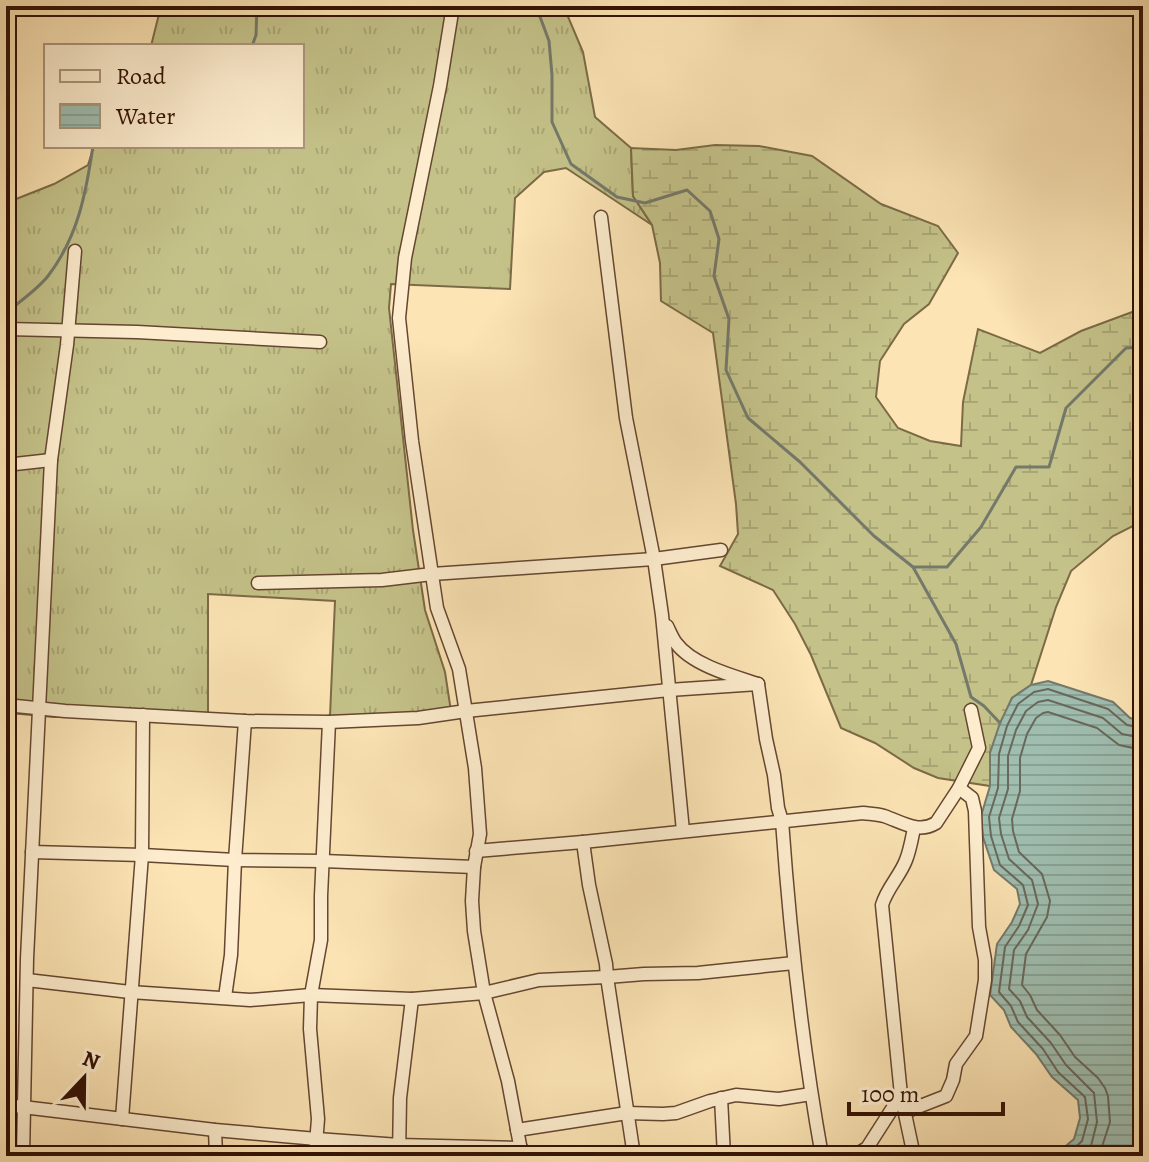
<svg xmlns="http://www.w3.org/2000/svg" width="1149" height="1162" font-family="Alegreya,serif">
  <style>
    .grass { fill: url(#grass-tufts); stroke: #7c6a46; stroke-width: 2 }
    .wetland { fill: url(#wetland-marsh); stroke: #7c6a46; stroke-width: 2 }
    .water { fill: url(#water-rules); stroke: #74796b; stroke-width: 2 }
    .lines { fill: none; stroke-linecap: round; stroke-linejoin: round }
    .shore { stroke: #69685a; stroke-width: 2 }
    .stream { stroke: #74796b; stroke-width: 3 }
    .street-casing { stroke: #654630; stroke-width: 15 }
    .street { stroke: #fdedce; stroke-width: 12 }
  </style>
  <defs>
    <pattern id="grass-tufts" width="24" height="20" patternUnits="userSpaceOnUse" patternTransform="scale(2)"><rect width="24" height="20" fill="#c4c289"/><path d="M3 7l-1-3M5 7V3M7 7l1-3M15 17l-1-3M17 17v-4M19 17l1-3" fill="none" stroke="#a9a675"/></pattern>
    <pattern id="wetland-marsh" width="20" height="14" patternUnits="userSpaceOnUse" patternTransform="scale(2)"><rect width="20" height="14" fill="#c4c289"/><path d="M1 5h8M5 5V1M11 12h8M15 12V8" fill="none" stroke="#a9a675"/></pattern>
    <pattern id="water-rules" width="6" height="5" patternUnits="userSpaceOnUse" patternTransform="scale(2)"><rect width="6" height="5" fill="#9fbeb0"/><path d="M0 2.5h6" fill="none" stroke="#89a296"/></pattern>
  </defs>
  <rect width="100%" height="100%" fill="#fce4b4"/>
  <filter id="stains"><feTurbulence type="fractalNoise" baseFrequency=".0025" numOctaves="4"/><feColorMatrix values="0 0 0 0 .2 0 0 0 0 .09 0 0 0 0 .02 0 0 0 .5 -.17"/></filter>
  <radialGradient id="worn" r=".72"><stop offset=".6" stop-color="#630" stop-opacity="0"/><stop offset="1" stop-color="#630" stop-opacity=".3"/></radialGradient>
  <polygon class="grass" points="161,6 565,6 566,12 583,52 595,117 631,148 633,196 652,225 566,168 544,172 515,198 510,289 391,284 389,308 413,530 425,610 445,672 451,711 330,716 335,601 208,594 208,716 54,717 10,713 6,695 6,203 54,184 88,165 94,146 302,146 302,46 151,46"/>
  <polygon class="wetland" points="715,145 759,146 812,156 881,204 938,226 958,253 929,304 904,324 880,361 876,397 898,428 930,441 961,446 963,402 978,329 1040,353 1081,331 1143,308 1143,521 1113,536 1071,571 1056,607 1031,685 1012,698 990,753 990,786 938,778 914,768 875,743 841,728 811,655 795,624 773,590 720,566 738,534 736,504 713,333 661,301 660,263 652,225 633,196 631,148 676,150"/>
  <polygon class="water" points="1048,681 1113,702 1130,718 1143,721 1143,1156 1054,1156 1074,1139 1080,1118 1078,1100 1052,1077 1036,1054 1011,1027 1004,1010 990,995 997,944 1012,922 1020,904 1017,889 994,870 983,837 981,816 990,786 990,753 1000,723 1012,698 1031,685"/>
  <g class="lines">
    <g class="shore">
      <polyline points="1066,1156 1082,1141 1088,1119 1085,1097 1058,1072 1043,1049 1018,1022 1011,1006 999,992 1005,947 1019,926 1028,905 1023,885 1000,865 991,836 989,817 998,788 999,754 1007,726 1018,704 1034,692 1048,689 1108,709 1127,725 1143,728"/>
      <polyline points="1082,1156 1091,1146 1097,1122 1094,1093 1066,1065 1051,1043 1027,1017 1020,1001 1009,989 1014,950 1028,930 1038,904 1032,880 1009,859 1001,834 999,818 1008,789 1008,756 1016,730 1026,711 1038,702 1048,700 1103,718 1122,734 1143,738"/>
      <polyline points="1099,1156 1110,1122 1108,1096 1105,1088 1098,1078 1075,1057 1060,1035 1037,1010 1030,995 1022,985 1026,954 1047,917 1050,901 1042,874 1019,852 1013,831 1012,819 1020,791 1020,758 1027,734 1036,718 1043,713 1048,712 1097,728 1119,745 1143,750"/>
    </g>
    <g class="stream">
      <polyline points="536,6 549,41 552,75 552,122 571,164 617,197 645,203 687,190 710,211 719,239 714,276 729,319 726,370 748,418 800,462 874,536 913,567 947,567 981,527 1016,467 1049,467 1066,408 1126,348 1143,347"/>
      <polyline points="252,46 256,35 257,6"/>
      <path d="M 6,313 C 20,301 37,290 48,276 C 78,237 86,193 93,146"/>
      <polyline points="913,567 956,644 971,697 984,706 1000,723"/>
    </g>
    <defs>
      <g id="street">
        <polyline points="453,6 440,86 405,258 399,318 412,441 437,608 459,669 475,768 480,834 474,867 472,901 474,931 484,993 508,1081 522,1156"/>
        <polyline points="601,217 626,418 654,559 662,615 683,831"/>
        <polyline points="6,329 137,332 320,342"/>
        <polyline points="6,465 51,460"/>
        <polyline points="258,583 382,580 432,574 654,559 721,550"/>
        <path d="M 667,626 C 670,632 672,638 676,643 C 692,665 733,676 758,684 L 766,739 L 774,775 L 778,808 L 782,821 C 790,933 802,1045 822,1156"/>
        <polyline points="6,705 65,711 245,721 329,722 418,718 466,711 669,690 758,684"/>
        <polyline points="583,842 589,885 606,964 607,977 634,1156"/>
        <path d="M 476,851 L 583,842 L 863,813 C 870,814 877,814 884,816 C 902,822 918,834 936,823 L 959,788 L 979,748 L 971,710"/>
        <polyline points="32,852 142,855 235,860 323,861 474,867"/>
        <polyline points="27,980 130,992 250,1000 311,995 412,999 484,993 539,980 607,977 644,974 698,973 794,963"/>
        <polyline points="225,997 231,955 235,860 245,721"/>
        <polyline points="721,1098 724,1156"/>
        <polyline points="6,1105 215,1130 317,1139 399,1145 521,1148"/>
        <polyline points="905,1112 946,1096 953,1080 956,1064 976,1036 985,980 985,960 979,927 975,811 972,798 959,788"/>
        <polyline points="122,1119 142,855 143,715"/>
        <polyline points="215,1130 216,1156"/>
        <polyline points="517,1130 627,1113 663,1114 676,1113 710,1101 736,1095 779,1099 811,1094"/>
        <polyline points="23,1156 27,959 51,460 67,345 75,251"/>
        <polyline points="315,1156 318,1119 310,1029 311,995 321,940 321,896 329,722"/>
        <polyline points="399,1156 400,1098 412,999"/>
        <polyline points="854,1156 867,1148 901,1095"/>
        <path d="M 914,1156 L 901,1095 L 882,905 C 887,888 900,876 906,860 C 910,850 912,838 914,828"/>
      </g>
    </defs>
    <use href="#street" class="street-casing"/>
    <use href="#street" class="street"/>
  </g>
  <rect width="1149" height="1162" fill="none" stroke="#fce4b4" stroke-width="32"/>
  <rect x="8" y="8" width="1133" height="1146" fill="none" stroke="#331104" stroke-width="4"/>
  <rect x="16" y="16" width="1117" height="1130" fill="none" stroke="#331104" stroke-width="2"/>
  <rect x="44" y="44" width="260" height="104" fill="#fdedce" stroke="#ac957d" stroke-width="2"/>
  <rect x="60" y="70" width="40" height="12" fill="#fdedce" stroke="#ac957d" stroke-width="2"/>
  <text x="116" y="84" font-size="24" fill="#331104">Road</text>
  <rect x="60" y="104" width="40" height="24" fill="url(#water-rules)" stroke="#ac957d" stroke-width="2"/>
  <text x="116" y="124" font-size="24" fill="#331104">Water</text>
  <g transform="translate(84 1078) rotate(22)" stroke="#fdedce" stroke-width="6" paint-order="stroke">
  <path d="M0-6L14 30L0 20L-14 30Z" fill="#331104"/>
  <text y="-12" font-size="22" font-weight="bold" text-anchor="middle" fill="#331104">N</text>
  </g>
  <path d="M849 1102v12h154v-12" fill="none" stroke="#331104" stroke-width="4"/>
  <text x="861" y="1102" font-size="24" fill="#331104" stroke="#fdedce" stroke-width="6" paint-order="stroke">100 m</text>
  <rect width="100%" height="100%" filter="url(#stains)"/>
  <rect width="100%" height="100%" fill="url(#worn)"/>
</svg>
